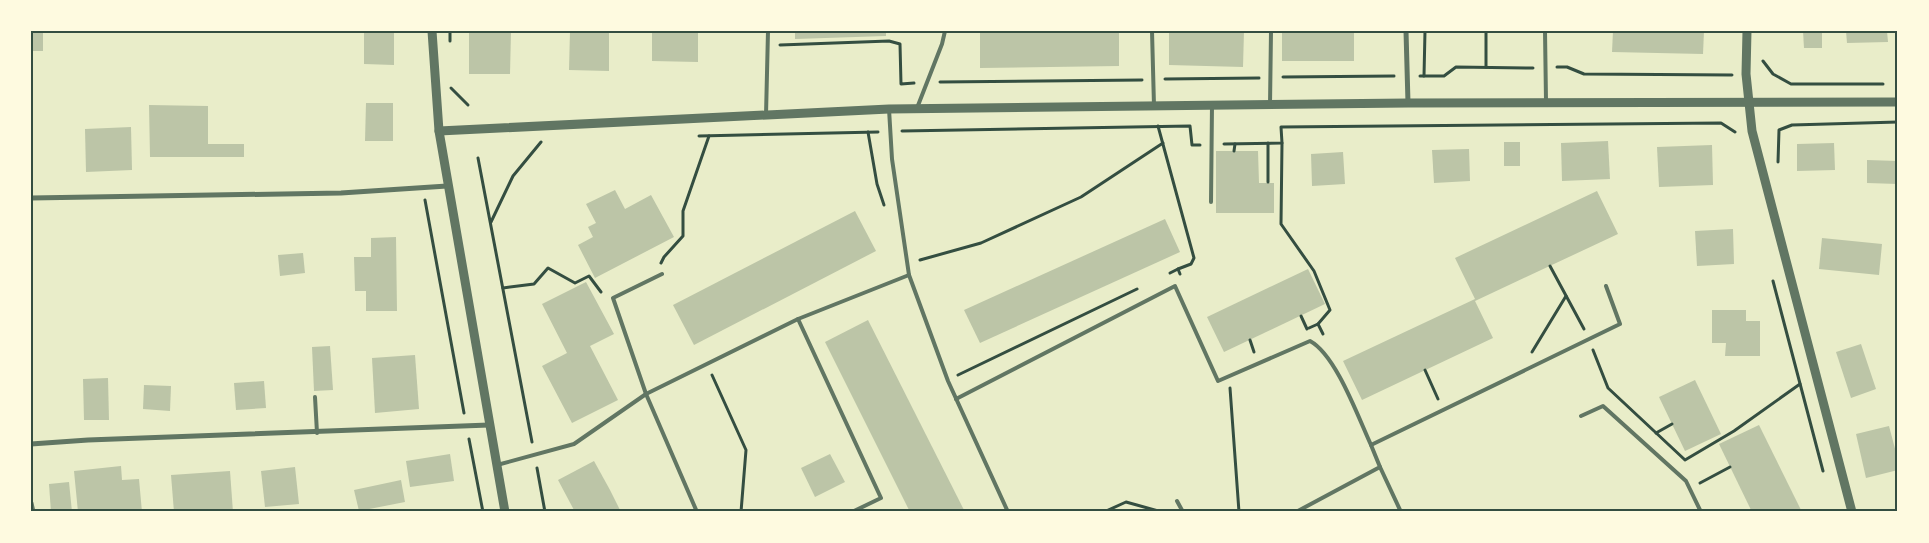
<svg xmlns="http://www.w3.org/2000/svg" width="1929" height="543" font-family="Inter,sans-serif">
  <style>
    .building { fill: #bcc5a7 }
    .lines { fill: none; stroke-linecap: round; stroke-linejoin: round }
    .path { stroke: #344e41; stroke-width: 3 }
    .service { stroke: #617663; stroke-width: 4 }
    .minor { stroke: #617663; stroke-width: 5 }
    .tertiary { stroke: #617663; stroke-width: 9 }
    .neatline { fill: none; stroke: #344e41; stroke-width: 2 }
  </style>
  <rect width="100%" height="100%" fill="#e9edc9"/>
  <g class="building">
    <polygon points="364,31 394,31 394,65 364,64"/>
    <polygon points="469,31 511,31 510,74 469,74"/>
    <polygon points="570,31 609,31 609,71 569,70"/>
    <polygon points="652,31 698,31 698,62 652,61"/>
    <polygon points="795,31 886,31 886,36 795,39"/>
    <polygon points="1119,31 1119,66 980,68 980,32"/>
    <polygon points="1169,31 1244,31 1243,67 1169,65"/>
    <rect x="1282" y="31" width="72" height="30"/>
    <polygon points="1613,31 1704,31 1703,54 1612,52"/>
    <polygon points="1803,31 1822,31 1822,48 1804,48"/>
    <polygon points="1846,31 1887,31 1888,42 1847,43"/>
    <rect x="31" y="33" width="12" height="18"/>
    <polygon points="366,103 393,103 393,141 365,141"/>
    <polygon points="149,105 208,106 208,144 244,144 244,157 150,157"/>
    <polygon points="131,127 132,170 86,172 85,129"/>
    <polygon points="1608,141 1610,179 1562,181 1561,143"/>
    <rect x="1504" y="142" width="16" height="24"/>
    <polygon points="1834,143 1835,170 1797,171 1797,144"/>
    <polygon points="1712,145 1713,185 1659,187 1657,147"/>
    <polygon points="1469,149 1470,181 1434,183 1432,150"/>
    <polygon points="1216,151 1258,151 1259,183 1274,183 1274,213 1216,213"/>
    <polygon points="1343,152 1345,184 1312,186 1311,154"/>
    <polygon points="1867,160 1898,161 1898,184 1867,183"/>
    <polygon points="615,190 625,209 651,195 674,237 595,278 578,245 593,237 588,227 596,223 586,204"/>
    <polygon points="1597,191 1618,234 1475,301 1493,338 1362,400 1343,361 1475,299 1455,258"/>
    <polygon points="855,211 876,251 694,345 673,305"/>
    <polygon points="1165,219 1180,252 980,343 964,310"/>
    <polygon points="1733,229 1734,264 1697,266 1695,231"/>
    <polygon points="396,237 397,311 366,311 366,291 355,291 354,257 371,257 371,238"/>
    <polygon points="1822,238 1882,244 1879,275 1819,269"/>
    <polygon points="303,253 305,273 280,276 278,255"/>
    <polygon points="1308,269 1325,304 1224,352 1207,317"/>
    <polygon points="586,282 614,334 590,346 618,400 572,423 542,366 567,353 542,304"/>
    <polygon points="1712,310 1746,310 1746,321 1760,321 1760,356 1725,356 1726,343 1712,343"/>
    <polygon points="868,320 965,512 910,512 825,342"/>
    <polygon points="1861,344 1876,389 1851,398 1836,352"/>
    <polygon points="330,346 333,390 314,391 312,347"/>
    <polygon points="415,355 419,409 375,413 372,358"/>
    <polygon points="108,378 109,420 84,420 83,379"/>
    <polygon points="1695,380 1721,434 1685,451 1659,397"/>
    <polygon points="264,381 266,408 236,410 234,383"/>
    <polygon points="144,385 171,386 170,411 143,409"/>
    <polygon points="1759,425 1802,512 1752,512 1719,444"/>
    <polygon points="1889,426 1898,460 1898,470 1866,478 1856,434"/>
    <polygon points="450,454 454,481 410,487 406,461"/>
    <polygon points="830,454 845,482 815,497 801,468"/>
    <polygon points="594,461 610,490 621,512 575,512 558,480"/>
    <polygon points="121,466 122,480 139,479 142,512 78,512 74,471"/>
    <polygon points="295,467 299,504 265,507 261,471"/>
    <polygon points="230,471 233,512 174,512 171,475"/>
    <polygon points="401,480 405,502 359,511 354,490"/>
    <polygon points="69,482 72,512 51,512 49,484"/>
  </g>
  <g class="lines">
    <g class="path">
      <polyline points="1486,31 1486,67"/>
      <polyline points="450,41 450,31"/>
      <polyline points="780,45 889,41 900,44 901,84 914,83"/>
      <polyline points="1763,61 1773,74 1791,84 1883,84"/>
      <polyline points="1557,67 1567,67 1584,74 1732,75"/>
      <polyline points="1420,76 1444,76 1456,67 1533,68"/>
      <polyline points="1424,76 1425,31"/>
      <polyline points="1283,77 1394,76"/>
      <polyline points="1165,79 1259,78"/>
      <polyline points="940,82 1142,80"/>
      <polyline points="451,88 468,105"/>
      <polyline points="1158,126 1194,258 1191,264 1178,269"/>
      <polyline points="902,131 1190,126 1192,145 1200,145"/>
      <polyline points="868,132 877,184 884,205"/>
      <polyline points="699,136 878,132"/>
      <polyline points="1268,143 1268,182"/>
      <polyline points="1282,143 1281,224 1314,271 1330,310 1318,324"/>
      <polyline points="1224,144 1282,143 1281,127 1721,123 1735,132"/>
      <polyline points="1234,151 1235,144"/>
      <polyline points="478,158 532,442"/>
      <polyline points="1778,162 1779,130 1792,125 1898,122"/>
      <polyline points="425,200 464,413"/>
      <polyline points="491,222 513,176 541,142"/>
      <polyline points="920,260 981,243 1081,197 1163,143"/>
      <polyline points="661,263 664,257 683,236 683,211 709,136"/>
      <polyline points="1550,266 1584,329"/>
      <polyline points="1170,273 1178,269 1180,274"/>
      <polyline points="1773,281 1823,471"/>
      <polyline points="503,288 534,284 548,268 575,283 589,276 601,292"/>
      <polyline points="1301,316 1307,329"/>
      <polyline points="1309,328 1318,324 1323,334"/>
      <polyline points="1250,340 1254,352"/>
      <polyline points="1593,350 1608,388 1684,459"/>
      <polyline points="1532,352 1566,296"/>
      <polyline points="1425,370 1438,399"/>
      <polyline points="712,375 746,450 741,512"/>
      <polyline points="958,375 1137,289"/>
      <polyline points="1230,388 1239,512"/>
      <polyline points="1656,433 1672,424"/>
      <polyline points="469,439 483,512"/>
      <polyline points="1685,460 1734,431 1800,384"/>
      <polyline points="537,468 545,512"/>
      <polyline points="1700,483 1730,467"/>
      <polyline points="1104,512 1126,502 1162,512"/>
    </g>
    <g class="service">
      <polyline points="1152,31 1154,106"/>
      <polyline points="1545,31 1546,101"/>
      <polyline points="1270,105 1271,31"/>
      <polyline points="917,108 942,44 945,31"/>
      <polyline points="889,109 892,159 909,275 948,381 1008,512"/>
      <polyline points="766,115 768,31"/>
      <polyline points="1211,202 1212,105"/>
      <polyline points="662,274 613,298 646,394 697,512"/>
      <polyline points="798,319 881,498 852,512"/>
      <polyline points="315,397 317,433"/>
      <path d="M 956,399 L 1175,286 L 1218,381 L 1310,341 C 1336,355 1358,417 1371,445 L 1620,324 L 1606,286"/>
      <polyline points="1581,416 1603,406 1686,481 1701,512"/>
      <polyline points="497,465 574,444 646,394 798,319 909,275"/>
      <polyline points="1380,467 1401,512"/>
      <polyline points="1177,501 1183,512"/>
      <polyline points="1296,512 1380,467 1371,445"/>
    </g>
    <g class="minor">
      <polyline points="1406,31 1408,103"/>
      <polyline points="31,198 341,193 447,186"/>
      <polyline points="31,444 88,440 489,425"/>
      <polyline points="31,503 33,512"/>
    </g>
    <g class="tertiary">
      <polyline points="432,31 439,131 505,512"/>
      <polyline points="1747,31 1746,74 1752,131 1852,512"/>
      <polyline points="439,131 889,109 1408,103 1898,102"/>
    </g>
  </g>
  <rect width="1929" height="543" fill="none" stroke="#fefae0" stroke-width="65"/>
  <rect x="32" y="32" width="1864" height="478" class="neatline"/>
</svg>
